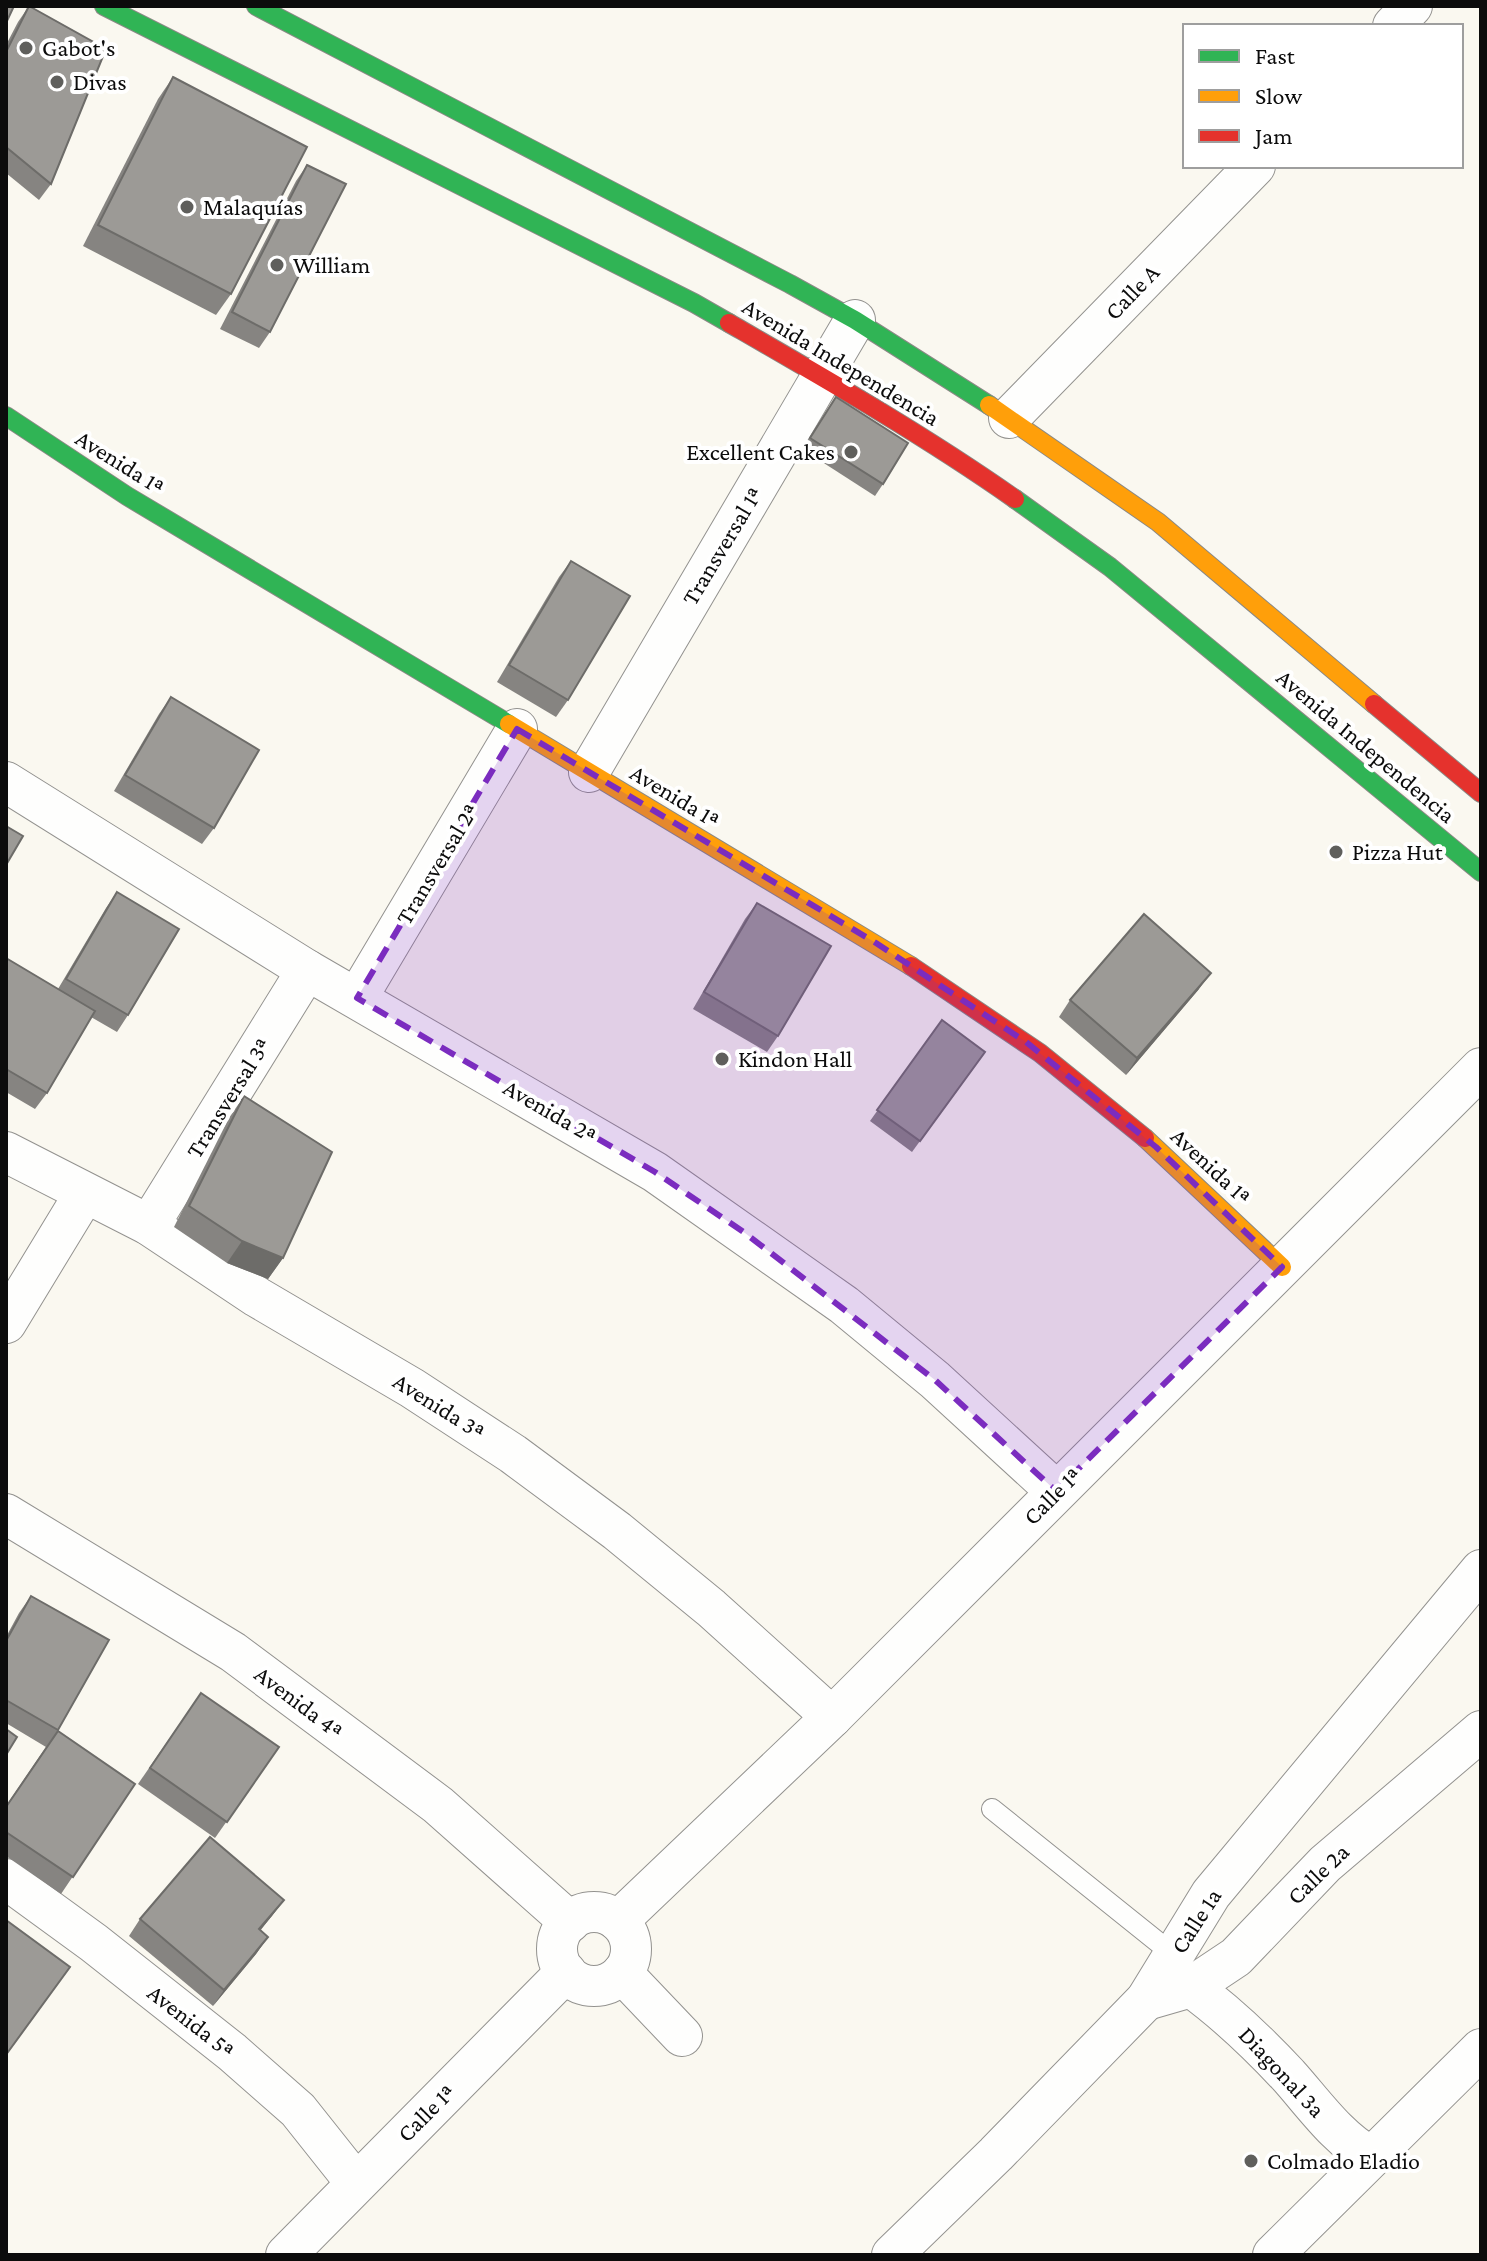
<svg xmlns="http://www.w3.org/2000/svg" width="1487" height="2261" font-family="'Crimson Pro',serif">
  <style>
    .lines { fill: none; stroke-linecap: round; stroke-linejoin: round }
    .lane-casing { stroke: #93928f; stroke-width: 22 }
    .street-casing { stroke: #93928f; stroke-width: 42 }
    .fast-casing { stroke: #8a8985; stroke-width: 20 }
    .slow-casing { stroke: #8a8985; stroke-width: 20 }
    .jam-casing { stroke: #8a8985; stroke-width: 20 }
    .lane { stroke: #fefefd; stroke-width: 20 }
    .street { stroke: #fefefd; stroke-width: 40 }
    .fast { stroke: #30b455; stroke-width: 18 }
    .slow { stroke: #ff9f0a; stroke-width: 18 }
    .jam { stroke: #e5322d; stroke-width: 18 }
    .wall { fill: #868481 }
    .shaded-wall { fill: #6d6c69 }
    .building { fill: #9c9a96; stroke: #6d6c69; stroke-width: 2 }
    .marked { fill: #7b2cbf; fill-opacity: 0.2; stroke: #7b2cbf; stroke-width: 6; stroke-dasharray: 16 10; stroke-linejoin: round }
    .poi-dot { fill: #5f5f5c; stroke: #fff; stroke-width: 3 }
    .labels { text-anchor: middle; stroke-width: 8; stroke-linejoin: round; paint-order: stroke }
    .poi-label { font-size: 24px; fill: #0c0c0c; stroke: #fff; text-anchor: start }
    .street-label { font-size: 24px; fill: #0c0c0c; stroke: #fff }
  </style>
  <rect width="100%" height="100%" fill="#faf8f0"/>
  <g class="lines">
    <defs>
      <polyline id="lane" points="992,1809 1174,1955"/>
      <g id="street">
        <polyline points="1393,26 1412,6"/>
        <polyline points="1009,418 1255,166"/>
        <polyline points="589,772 855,320"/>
        <polyline points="6,782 307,970 655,1172 844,1305 935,1380 1056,1491"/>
        <polyline points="357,998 517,729"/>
        <polyline points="6,1152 149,1225 257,1297 412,1388 513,1454 617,1531 711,1608 832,1717"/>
        <polyline points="149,1225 307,970"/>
        <polyline points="6,1323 85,1193"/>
        <polyline points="6,1514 233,1652 438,1805 570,1922"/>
        <polyline points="6,1879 94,1943 232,2052 298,2110 356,2183"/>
        <circle cx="594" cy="1949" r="37"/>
        <polyline points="618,1921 832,1717 1481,1068"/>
        <polyline points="622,1973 682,2036"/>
        <path d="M 1191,1987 C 1227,2013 1258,2043 1288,2075 C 1314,2104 1337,2138 1371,2157"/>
        <polyline points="1146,2000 1191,1987 1236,1957 1325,1864 1481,1731"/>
        <polyline points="286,2255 566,1972"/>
        <polyline points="892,2255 996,2154 1146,2000 1211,1894 1481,1570"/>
        <polyline points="1273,2255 1481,2049"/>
      </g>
      <g id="fast">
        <polyline points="104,6 694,303 729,323"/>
        <polyline points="256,6 790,284 855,320 989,405"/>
        <polyline points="6,416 127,496 509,724"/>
        <polyline points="1015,499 1110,567 1481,872"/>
      </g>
      <g id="slow">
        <polyline points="989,405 1158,522 1374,704"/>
        <polyline points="509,724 911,966"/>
        <polyline points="1145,1138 1282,1267"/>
      </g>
      <g id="jam">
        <path d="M 729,323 C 826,379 924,435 1015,499"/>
        <polyline points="1374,704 1481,793"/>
        <polyline points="911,966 1040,1053 1145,1138"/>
      </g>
    </defs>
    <use href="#lane" class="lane-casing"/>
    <use href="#street" class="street-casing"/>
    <use href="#fast" class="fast-casing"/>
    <use href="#slow" class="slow-casing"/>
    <use href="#jam" class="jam-casing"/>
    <use href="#lane" class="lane"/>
    <use href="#street" class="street"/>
    <use href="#fast" class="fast"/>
    <use href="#slow" class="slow"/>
    <use href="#jam" class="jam"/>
  </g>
  <g class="wall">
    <polygon points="29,6 51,184 39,200 6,173 6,45 18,22"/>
    <polygon points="173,77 231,294 216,315 83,246 158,99"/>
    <polygon points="307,165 270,332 259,348 220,329 296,181"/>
    <polygon points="836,397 883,484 875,496 802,449"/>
    <polygon points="571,561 568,700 556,717 497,682 559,577"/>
    <polygon points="171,697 214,828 202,844 114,791 159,714"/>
    <polygon points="117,892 128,1015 117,1032 91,1017 47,1093 35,1109 6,1092 6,958 58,989 106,908"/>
    <polygon points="757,903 778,1036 767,1052 693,1009 745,919"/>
    <polygon points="1199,989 1126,1075 1059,1017 1070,1000"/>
    <polygon points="942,1020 985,1052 912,1152 870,1121"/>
    <polygon points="244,1096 283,1258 268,1279 227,1263 174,1227 229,1118"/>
    <polygon points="31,1596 58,1731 135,1784 61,1894 6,1856 6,1806 46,1747 6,1723 6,1637 19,1613"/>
    <polygon points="201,1693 279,1747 215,1838 138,1784"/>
    <polygon points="284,1900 260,1931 268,1937 256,1954 213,2006 129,1936 140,1919"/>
  </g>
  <g class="shaded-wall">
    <polygon points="1211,973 1199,989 1126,1075 1137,1058"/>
    <polygon points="242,1241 283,1258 268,1279 227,1263"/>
    <polygon points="284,1900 272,1916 247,1946 259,1929"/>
    <polygon points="268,1937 256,1954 213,2006 224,1990"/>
  </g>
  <g class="building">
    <polygon points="6,6 14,6 6,23"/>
    <polygon points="29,6 106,49 51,184 6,147 6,52"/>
    <polygon points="173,77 307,147 231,294 98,225"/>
    <polygon points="307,165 346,184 270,332 232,312"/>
    <polygon points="836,397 908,443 883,484 810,438"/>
    <polygon points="571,561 630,596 568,700 509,665"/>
    <polygon points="171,697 259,750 214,828 125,775"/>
    <polygon points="6,826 23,836 6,865"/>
    <polygon points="117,892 179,929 128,1015 66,979"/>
    <polygon points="757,903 831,946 778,1036 704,992"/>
    <polygon points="1144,914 1211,973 1137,1058 1070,1000"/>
    <polygon points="6,958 95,1011 47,1093 6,1069"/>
    <polygon points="942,1020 985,1052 920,1141 877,1110"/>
    <polygon points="244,1096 332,1152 283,1258 242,1241 189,1206"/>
    <polygon points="31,1596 109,1640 58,1730 6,1700 6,1641"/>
    <polygon points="201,1693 279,1747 227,1822 150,1768"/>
    <polygon points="6,1729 17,1737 6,1755"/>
    <polygon points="58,1731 135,1784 73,1877 6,1832 6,1807"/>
    <polygon points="210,1837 284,1900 259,1929 268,1937 224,1990 140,1919"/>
    <polygon points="6,1920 70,1967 8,2052 6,2050"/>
  </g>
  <path class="marked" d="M 517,729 L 876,943 L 1026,1042 L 1156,1147 L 1282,1267 L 1056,1491 L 935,1380 L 745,1233 L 655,1172 L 357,998 Z"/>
  <g class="poi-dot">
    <circle cx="26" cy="48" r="8"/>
    <circle cx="57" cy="82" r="8"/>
    <circle cx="187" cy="207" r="8"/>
    <circle cx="277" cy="265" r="8"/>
    <circle cx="851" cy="452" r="8"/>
    <circle cx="1336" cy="852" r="8"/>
    <circle cx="722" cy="1059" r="8"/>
    <circle cx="1251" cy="2161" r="8"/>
  </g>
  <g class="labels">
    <g class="poi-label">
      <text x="42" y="56">Gabot's</text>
      <text x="73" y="90">Divas</text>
      <text x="203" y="215">Malaquías</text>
      <text x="293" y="273">William</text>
      <text x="835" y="460" text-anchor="end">Excellent Cakes</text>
      <text x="1352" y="860">Pizza Hut</text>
      <text x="738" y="1067">Kindon Hall</text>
      <text x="1267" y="2169">Colmado Eladio</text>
    </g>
    <g class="street-label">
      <text transform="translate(1132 292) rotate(-46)" y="8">Calle A</text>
      <text transform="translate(841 362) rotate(31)" y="8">Avenida Independencia</text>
      <text transform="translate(120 462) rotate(32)" y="8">Avenida 1ª</text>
      <text transform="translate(722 546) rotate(-59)" y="8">Transversal 1ª</text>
      <text transform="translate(1366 746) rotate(40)" y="8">Avenida Independencia</text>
      <text transform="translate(675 796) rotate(31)" y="8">Avenida 1ª</text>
      <text transform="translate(437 864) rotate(-59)" y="8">Transversal 2ª</text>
      <text transform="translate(228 1098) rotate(-58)" y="8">Transversal 3ª</text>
      <text transform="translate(550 1111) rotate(30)" y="8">Avenida 2ª</text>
      <text transform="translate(1211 1166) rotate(43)" y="8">Avenida 1ª</text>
      <text transform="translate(439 1406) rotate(32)" y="8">Avenida 3ª</text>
      <text transform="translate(1052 1496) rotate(-45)" y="8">Calle 1ª</text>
      <text transform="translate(299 1702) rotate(37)" y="8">Avenida 4ª</text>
      <text transform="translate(1318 1874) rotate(-44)" y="8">Calle 2a</text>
      <text transform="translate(1196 1921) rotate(-57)" y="8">Calle 1a</text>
      <text transform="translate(191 2021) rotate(38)" y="8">Avenida 5ª</text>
      <text transform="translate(1282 2072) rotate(47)" y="8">Diagonal 3a</text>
      <text transform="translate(426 2113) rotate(-45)" y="8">Calle 1ª</text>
    </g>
  </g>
  <rect width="1487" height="2261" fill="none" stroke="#0c0c0c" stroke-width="16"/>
  <rect x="1183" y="24" width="280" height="144" fill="#ffffff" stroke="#9e9e9e" stroke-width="2"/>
  <rect x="1199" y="50" width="40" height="12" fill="#30b455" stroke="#9e9e9e" stroke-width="2"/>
  <text x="1255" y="64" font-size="24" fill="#0c0c0c">Fast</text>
  <rect x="1199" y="90" width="40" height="12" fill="#ff9f0a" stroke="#9e9e9e" stroke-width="2"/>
  <text x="1255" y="104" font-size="24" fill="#0c0c0c">Slow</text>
  <rect x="1199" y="130" width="40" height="12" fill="#e5322d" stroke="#9e9e9e" stroke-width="2"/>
  <text x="1255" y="144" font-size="24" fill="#0c0c0c">Jam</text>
</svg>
